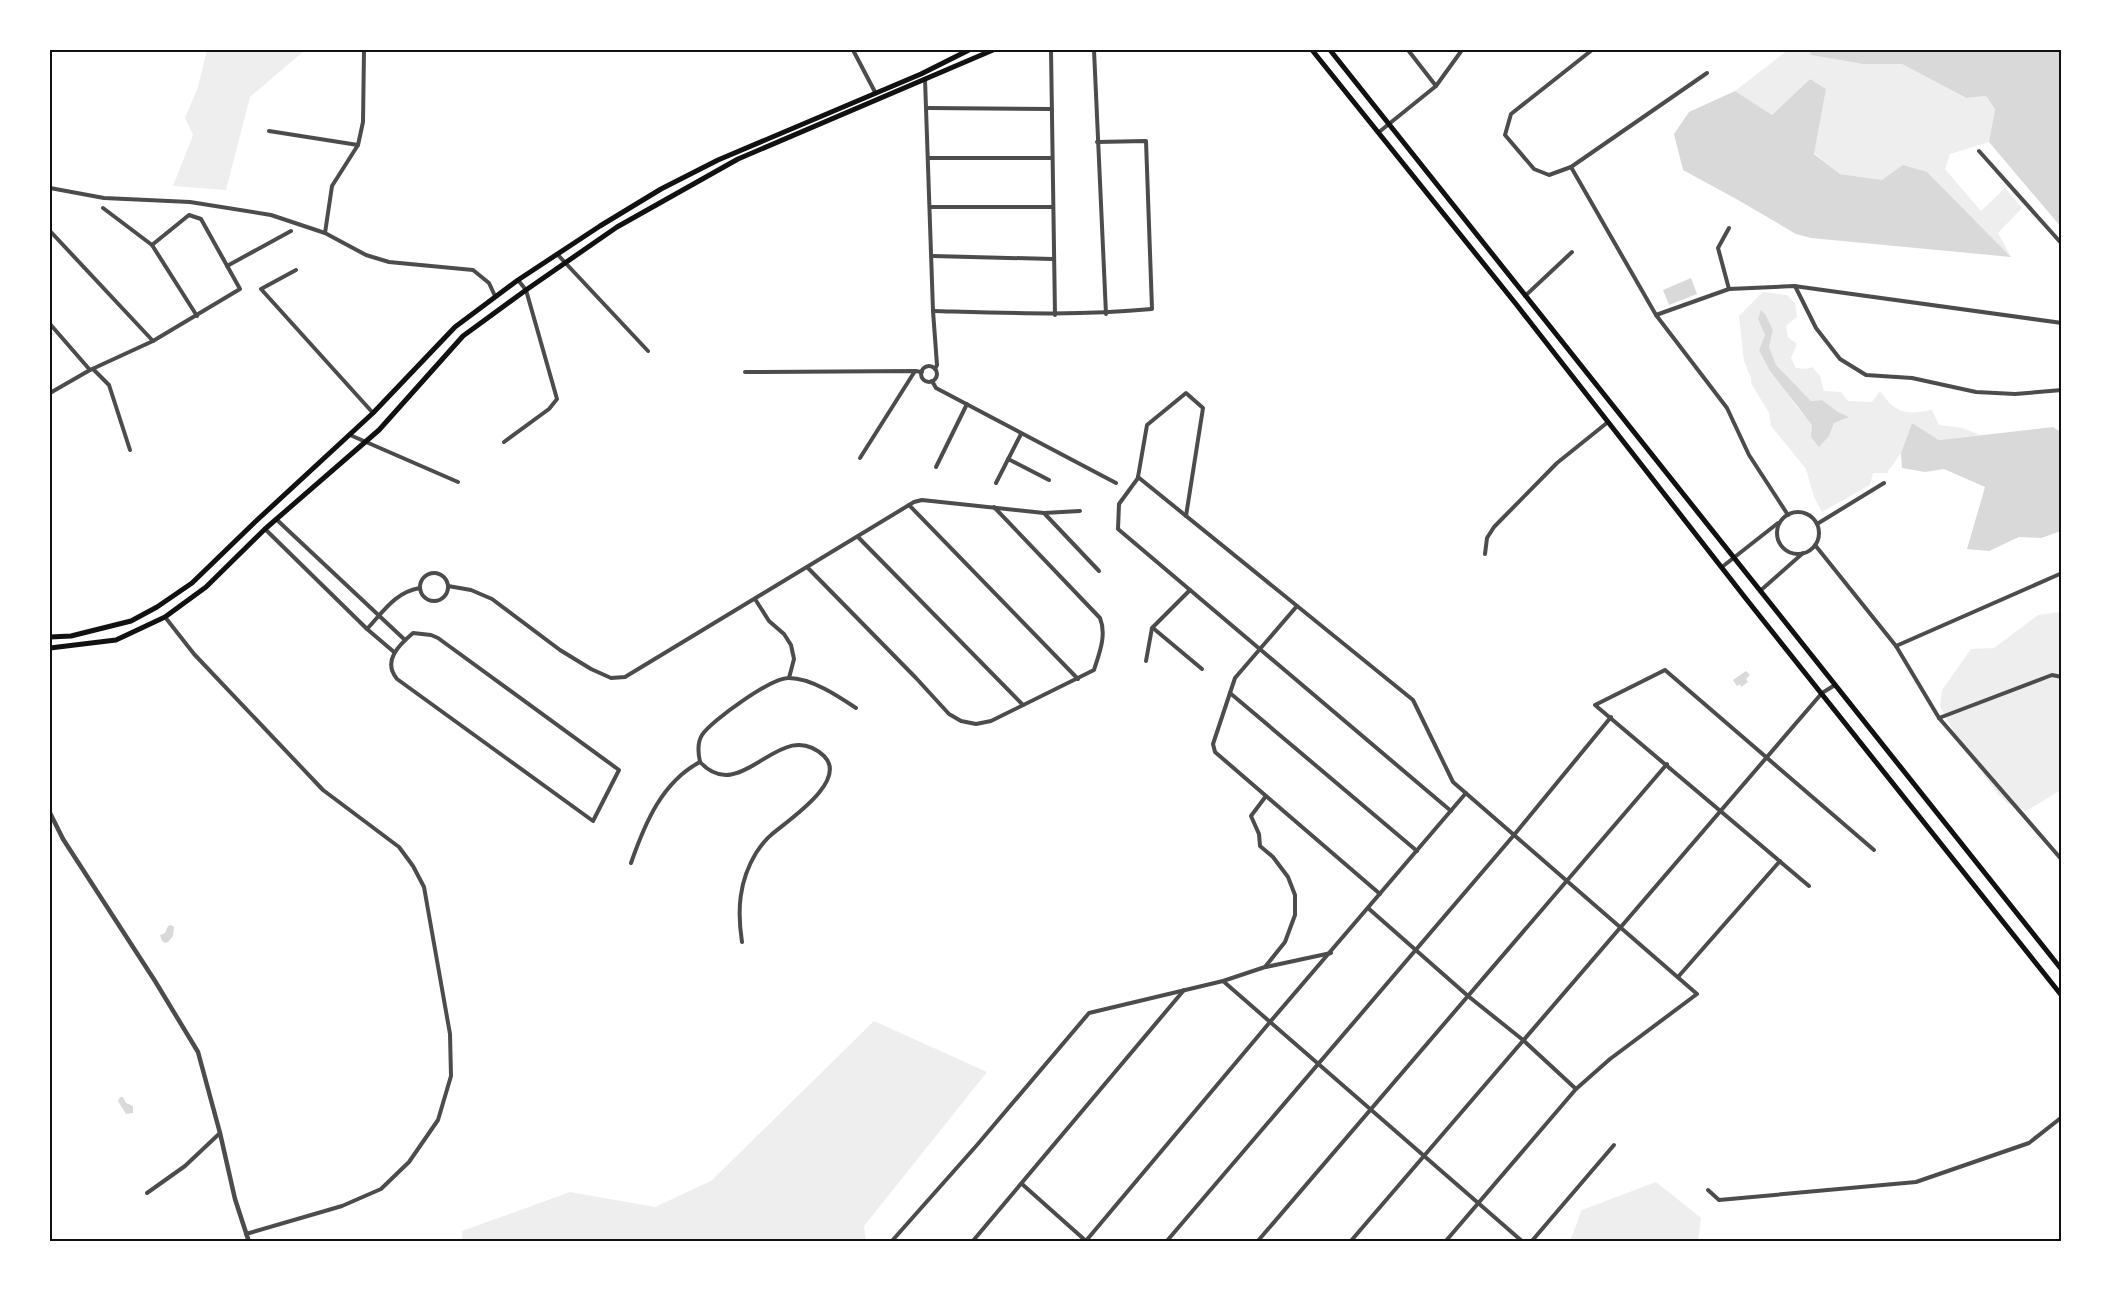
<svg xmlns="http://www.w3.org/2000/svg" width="2111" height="1291" font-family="Mulish,sans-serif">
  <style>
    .green { fill: #eee; fill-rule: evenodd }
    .water { fill: #d9d9d9 }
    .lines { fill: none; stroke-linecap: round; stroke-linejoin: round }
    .minor { stroke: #4c4c4c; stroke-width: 4 }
    .tertiary { stroke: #4c4c4c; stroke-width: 4.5 }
    .secondary { stroke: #111; stroke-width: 5 }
    .neatline { fill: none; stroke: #111; stroke-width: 2 }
  </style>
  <rect width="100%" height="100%" fill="#fff"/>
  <g class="green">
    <polygon points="207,50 299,50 303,52 250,97 226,190 173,186 193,135 185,118 198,87"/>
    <polygon points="1788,50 1809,50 1812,55 1863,64 1902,64 1965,98 1986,96 1995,109 1989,142 1950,154 1945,169 1981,211 2005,188 2022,208 1998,233 2011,257 1927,172 1882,180 1840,174 1814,153 1826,89 1810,79 1772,115 1735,91"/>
    <path d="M 1763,292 L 1787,295 L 1795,303 L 1797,317 L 1786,326 L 1788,337 L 1797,344 L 1791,358 L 1796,368 L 1806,369 L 1812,367 L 1820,376 L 1824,391 L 1841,392 L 1848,401 L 1872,402 L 1880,391 C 1896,414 1906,415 1932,410 L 1939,425 L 1963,428 L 1980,435 L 1939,440 L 1912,423 L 1901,453 L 1887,473 L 1873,473 L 1870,485 L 1822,512 L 1814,497 L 1806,469 L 1771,426 L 1769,413 L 1751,383 L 1751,378 L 1744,361 L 1739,316 ZM 1773,330 L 1769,347 L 1776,365 L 1811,401 L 1822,400 L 1838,412 L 1848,417 L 1834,422 L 1829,436 L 1813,425 L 1796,406 L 1759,350 L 1765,335 Z"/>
    <polygon points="2061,612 2061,790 2026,811 2013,804 2008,804 1997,793 1959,742 1940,706 1942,690 1971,649 1994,648 2038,615"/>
    <polygon points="874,1021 987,1072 864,1226 866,1241 462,1241 462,1231 570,1192 655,1207 711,1181"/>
    <polygon points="1656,1182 1701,1218 1698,1241 1570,1241 1582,1210"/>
  </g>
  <g class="water">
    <polygon points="1809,50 2061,50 2061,227 1989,142 1995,109 1986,96 1966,98 1902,64 1863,64 1811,55"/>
    <polygon points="1810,79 1826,89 1814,154 1840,174 1882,180 1903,165 1927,172 2011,257 1811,238 1796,234 1738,200 1683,170 1674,134 1689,112 1735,91 1772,115"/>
    <polygon points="1691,278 1697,294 1669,305 1663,290"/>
    <polygon points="1761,310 1765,314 1773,330 1769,347 1776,365 1811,401 1822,400 1838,412 1849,417 1834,423 1829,436 1819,447 1811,437 1812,425 1770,371 1759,350 1765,335 1758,319"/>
    <polygon points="1912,423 1939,440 2053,427 2061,432 2061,531 2041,538 2019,537 1989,551 1967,549 1985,487 1944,469 1925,472 1902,468 1901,453"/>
    <polygon points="1746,671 1750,675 1746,679 1748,682 1741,687 1740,684 1737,686 1733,680"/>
    <polygon points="171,925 174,927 173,936 168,942 165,943 162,941 160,935 165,933 168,926"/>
    <polygon points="120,1097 123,1097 126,1103 133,1106 133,1113 126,1114 118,1101"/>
  </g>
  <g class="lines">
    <g class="minor">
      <polyline points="853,50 875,92"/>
      <polyline points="1051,50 1055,315"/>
      <polyline points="1094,50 1106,314"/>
      <polyline points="1408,50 1436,86"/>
      <polyline points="1592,50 1511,114 1505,135 1534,169 1549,175 1571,167 1707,73"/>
      <polyline points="925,79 933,311 937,365 935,369"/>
      <polyline points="928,108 1052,109"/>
      <polyline points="269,131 358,145"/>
      <polyline points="1379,132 1436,86 1462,50"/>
      <polyline points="1979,151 2062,244"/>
      <polyline points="929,158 1052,158"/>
      <polyline points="1571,167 1656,315 1727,408 1749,455 1788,515"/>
      <polyline points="50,188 104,198 190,202 271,215 325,233 366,255 389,262 473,270 489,283 495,296"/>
      <polyline points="930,207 1052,207"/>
      <polyline points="103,208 152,245 197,316"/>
      <polyline points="50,231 153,341"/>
      <polyline points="325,233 332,186 358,145 363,122 364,50"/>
      <polyline points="557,254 648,351"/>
      <polyline points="932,256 1053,259"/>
      <polyline points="227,266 291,231"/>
      <polyline points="296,270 261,289 373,413"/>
      <polyline points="1795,286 1816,328 1840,359 1866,375 1912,378 1976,392 2015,394 2062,390"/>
      <polyline points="1729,289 1718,248 1729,228"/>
      <polyline points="1525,296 1572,252"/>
      <path d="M 933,311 C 1006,313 1078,316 1152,309 L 1146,141 L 1097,142"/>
      <polyline points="1656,315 1729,289 1794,286 2062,323"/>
      <polyline points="50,324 90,370"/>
      <circle cx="929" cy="374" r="8"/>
      <polyline points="93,369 109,385 130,450"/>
      <polyline points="745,372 915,371 922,372"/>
      <polyline points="932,381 936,388 1116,483"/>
      <polyline points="50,393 90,370 153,341 240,289 201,219 189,215 152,245"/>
      <polyline points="350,435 458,482"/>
      <polyline points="504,442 549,409 557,399 526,290 518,280"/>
      <polyline points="860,458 915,371"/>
      <polyline points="1008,459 1049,480"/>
      <polyline points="936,467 967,404"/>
      <polyline points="1138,477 1413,700 1453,782 1697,994 1610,1059 1576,1089 1445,1242"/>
      <polyline points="1138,477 1147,425 1186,393 1203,408 1186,516"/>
      <polyline points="1138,478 1119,504 1118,529 1451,811"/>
      <polyline points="996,483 1021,434"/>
      <polyline points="909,505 1078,679"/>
      <circle cx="1798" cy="533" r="21"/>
      <polyline points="1044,513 1099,571"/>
      <polyline points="276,519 405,640"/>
      <polyline points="1817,524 1884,483"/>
      <polyline points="265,529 367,629 394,652"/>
      <polyline points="858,537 1023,705"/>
      <polyline points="1815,545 1896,646 1939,718 2062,860"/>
      <polyline points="1485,554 1487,538 1494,527 1557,463 1608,422"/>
      <polyline points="1722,567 1778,523"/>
      <path d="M 808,568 L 916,678 L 949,714 L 961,721 L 976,724 L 991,721 L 1094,670 C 1099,654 1107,635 1100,618 L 994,507"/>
      <circle cx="434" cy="587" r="14"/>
      <polyline points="448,586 471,590 492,599 560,650 591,669 611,678 625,677 914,502 922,500 1044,513 1080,511"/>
      <polyline points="1760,591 1803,553"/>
      <polyline points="755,599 769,621 784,634 791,645 794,659 789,678"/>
      <polyline points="1297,606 1235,678 1213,744 1215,752 1380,894"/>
      <polyline points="165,617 194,654 323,790 399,847 413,866 424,887 450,1034 451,1076 438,1120 409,1162 381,1189 342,1206 246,1234"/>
      <polyline points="1153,628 1202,669"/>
      <path d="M 367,629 C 383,612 395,592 420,588"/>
      <path d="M 413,633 L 431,635 L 438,638 L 619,770 L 593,821 L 397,679 C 382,661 399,645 413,633 Z"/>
      <polyline points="1896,646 2062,573"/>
      <polyline points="1146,661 1152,628 1190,590"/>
      <polyline points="1230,693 1417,851"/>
      <polyline points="1939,718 2052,675 2062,677"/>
      <path d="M 631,863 C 645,823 662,782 700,762"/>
      <polyline points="1809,886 1595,705 1665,670 1874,850"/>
      <polyline points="1368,908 1468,996 1523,1040 1576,1089"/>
      <path d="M 742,942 C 737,910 739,881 756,853 C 760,847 765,840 771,835 C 787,821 849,781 824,756 C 780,714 742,808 700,762 C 698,753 697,743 702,735 C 711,721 772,677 789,678 C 811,678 838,696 856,708"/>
      <polyline points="1266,967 1331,953"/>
      <polyline points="1678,977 1780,861"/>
      <polyline points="1223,981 1523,1242"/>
      <polyline points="1022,1184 1086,1241"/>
      <polyline points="1708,1190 1719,1200 1916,1182 2029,1143 2062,1117"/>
      <polyline points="147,1193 185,1166 220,1133"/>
      <polyline points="891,1242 977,1145 1089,1013 1223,981 1265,967 1285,942 1295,915 1295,895 1288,877 1273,857 1260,846 1259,834 1251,816 1266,796"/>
      <polyline points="972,1242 1184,990"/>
      <polyline points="1085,1242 1270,1022 1466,793"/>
      <polyline points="1166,1242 1514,835 1611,717"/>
      <polyline points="1257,1242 1667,764"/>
      <polyline points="1350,1242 1822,693 1835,685"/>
      <polyline points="1531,1242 1614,1145"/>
    </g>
    <polyline class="tertiary" points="50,813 63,839 155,981 198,1052 220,1133 235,1199 249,1242"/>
    <g class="secondary">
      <polyline points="1312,50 1516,304 1747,600 2062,996"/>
      <polyline points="1330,50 2062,970"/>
      <polyline points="50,637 71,636 131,621 157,607 192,583 255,522 373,413 455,327 518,280 600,226 661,189 718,160 921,74 969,50"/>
      <polyline points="50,648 116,640 165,617 206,587 265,529 379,430 463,336 526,290 617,227 738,159 993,50"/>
    </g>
  </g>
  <rect width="2111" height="1291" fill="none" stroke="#ffffff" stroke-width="102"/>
  <rect x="51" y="51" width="2009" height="1189" class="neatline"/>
</svg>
